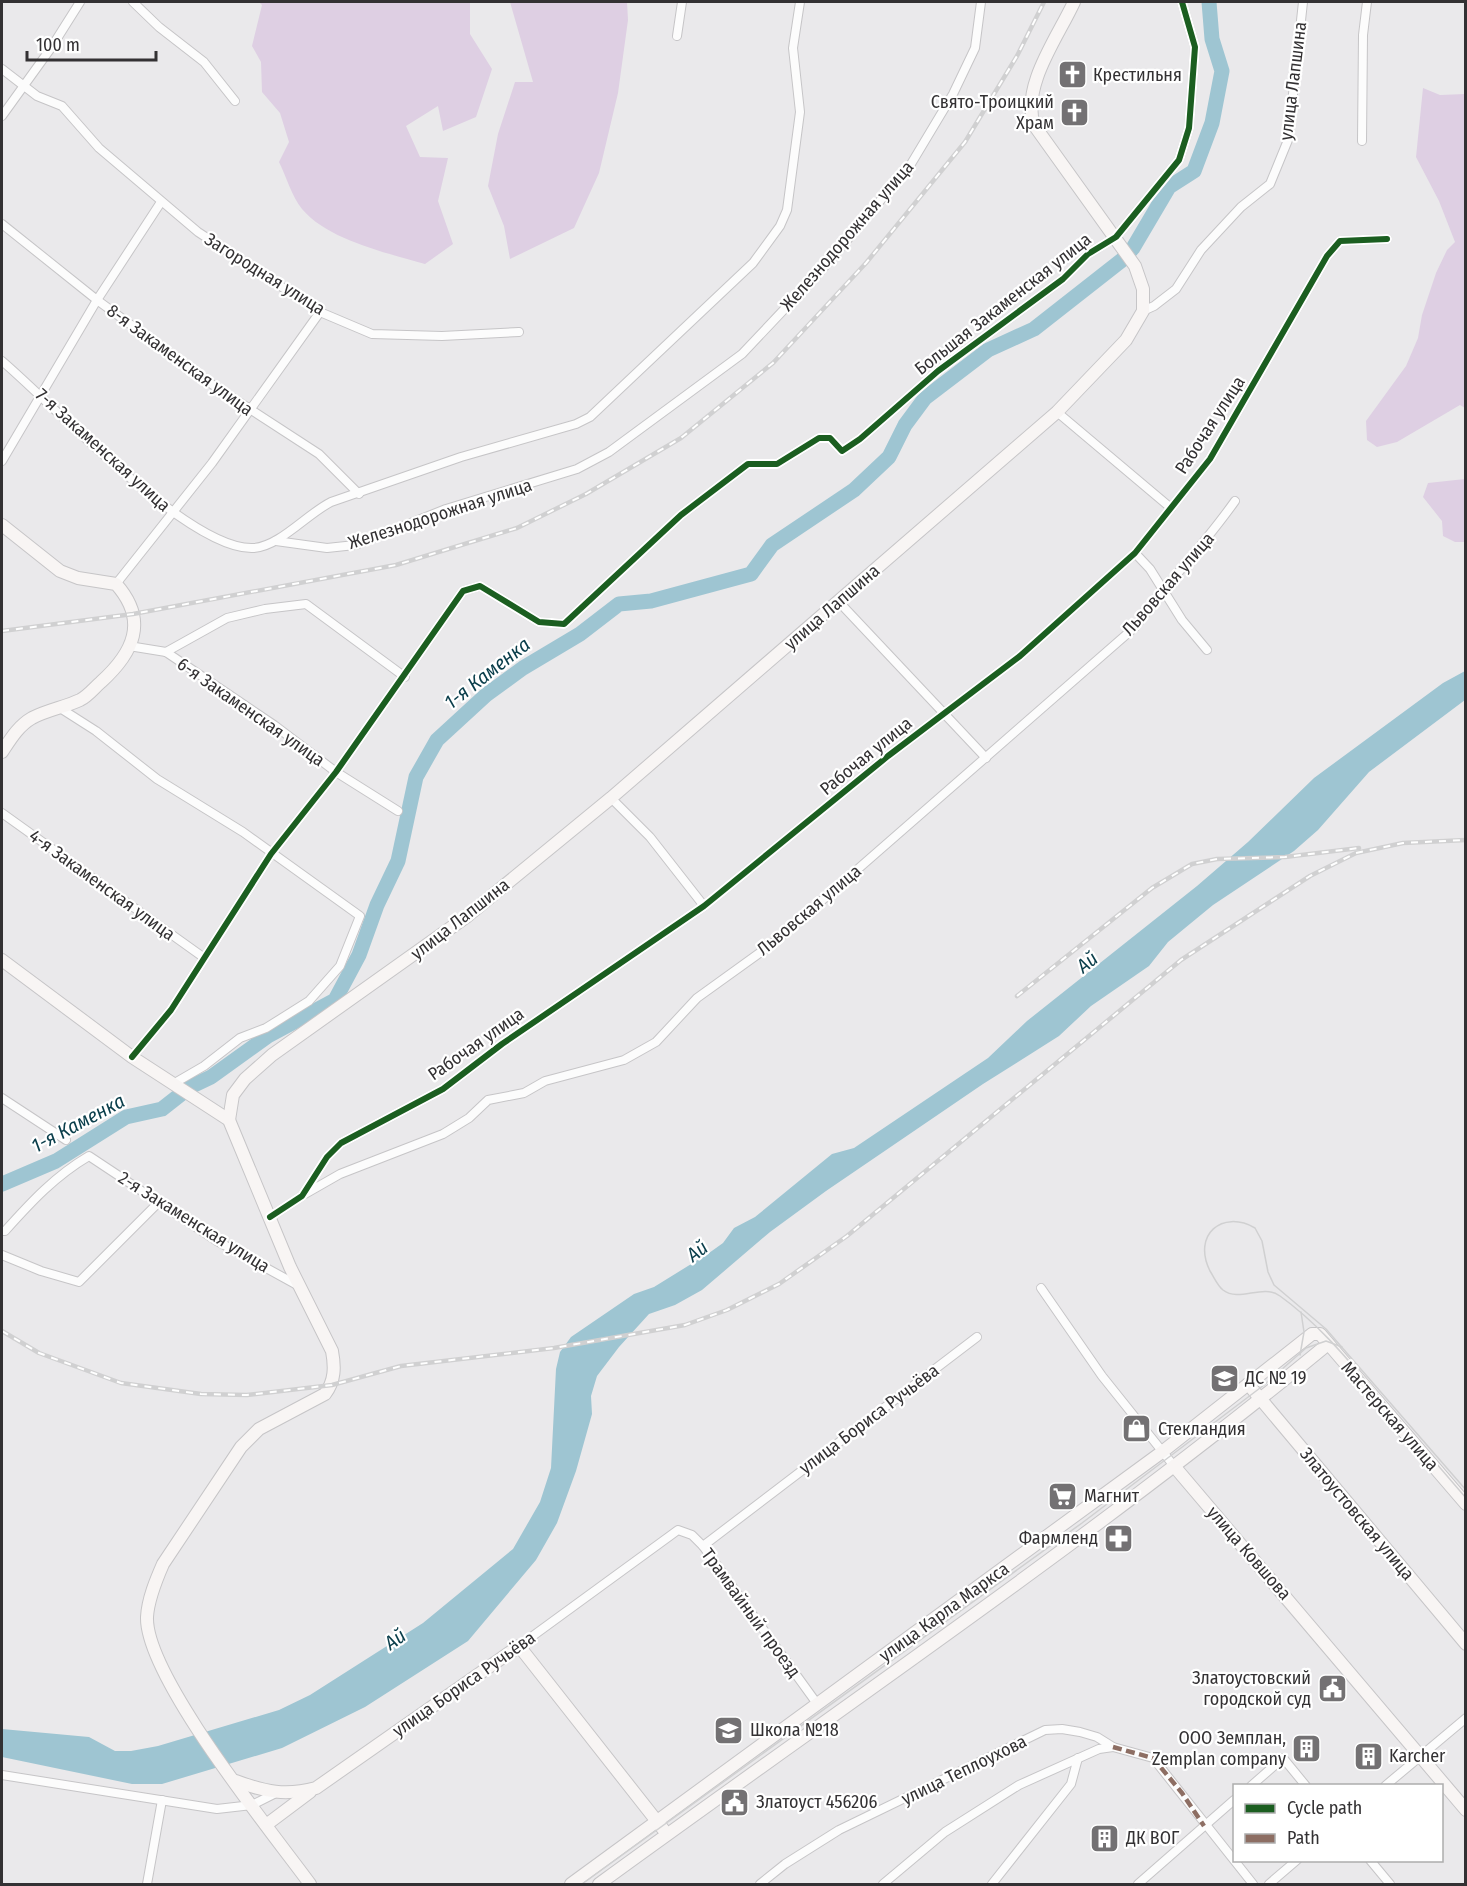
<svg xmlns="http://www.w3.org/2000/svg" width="1467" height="1886" font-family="'Fira Sans Condensed',sans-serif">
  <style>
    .green { fill: #decfe3 }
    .water { fill: #9ec5d2 }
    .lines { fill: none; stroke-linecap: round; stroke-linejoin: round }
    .river { stroke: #9ec5d2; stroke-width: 15 }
    .street-casing { stroke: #c6c5c7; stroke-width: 10 }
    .secondary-casing { stroke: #c6c5c7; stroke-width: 14 }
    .street { stroke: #fcfcfc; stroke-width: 8 }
    .secondary { stroke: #f8f5f4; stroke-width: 12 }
    .tram { stroke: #d0d0d1; stroke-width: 1.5 }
    .rail-casing { stroke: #d0d0d1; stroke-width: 4.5 }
    .rail { stroke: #fff; stroke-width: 2; stroke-dasharray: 7; stroke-linecap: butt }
    .quiet { stroke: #8d6e63; stroke-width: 4.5; stroke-dasharray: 9 4.5; stroke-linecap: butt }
    .cycleway-casing { stroke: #fff; stroke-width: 10 }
    .cycleway { stroke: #1b5e20; stroke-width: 6 }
    .labels { text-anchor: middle; stroke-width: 4.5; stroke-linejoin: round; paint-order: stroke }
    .poi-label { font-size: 18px; fill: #333133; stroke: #fff; text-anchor: start }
    .street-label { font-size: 18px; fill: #333133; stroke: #fff }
    .water-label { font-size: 20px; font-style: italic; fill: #093d4a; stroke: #fff }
  </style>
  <rect width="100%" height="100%" fill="#eae9eb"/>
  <g class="green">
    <path d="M 259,2 L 470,2 L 470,34 L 492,69 L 476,117 L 443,131 L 438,106 L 406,126 L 420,157 L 448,158 L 438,201 L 453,244 L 425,264 C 387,253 328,240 302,209 C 292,197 286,176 279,162 L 289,142 L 280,113 L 262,92 L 261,62 L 252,46 L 262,5 Z"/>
    <polygon points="510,2 627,2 628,20 618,93 599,173 574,228 510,259 504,226 488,186 498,134 515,82 533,82"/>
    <polygon points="1423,88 1440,95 1465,94 1465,408 1460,405 1397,442 1377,447 1367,440 1366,421 1406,366 1418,338 1422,315 1436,273 1447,250 1455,242 1439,201 1416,157"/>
    <polygon points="1465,479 1465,542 1455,542 1443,536 1442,521 1423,497 1428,483"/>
  </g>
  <polygon class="water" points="1465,671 1465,700 1369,772 1318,830 1294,851 1213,905 1168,942 1149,966 1091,1006 1059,1036 983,1084 826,1191 770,1232 702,1290 675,1305 649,1314 619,1347 597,1376 591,1396 592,1414 576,1471 557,1523 536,1560 468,1641 365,1707 282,1748 162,1784 132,1784 2,1757 2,1729 89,1737 115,1751 131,1751 158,1746 279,1710 310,1695 423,1623 513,1549 540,1502 551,1468 556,1369 560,1352 571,1337 634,1294 654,1287 709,1253 723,1243 734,1228 755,1217 832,1154 854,1148 988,1058 1027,1021 1197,886 1248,842 1314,778 1443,683"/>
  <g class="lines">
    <polyline class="river" points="2,1184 56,1161 126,1117 162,1109 190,1087 211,1077 268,1036 335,1000 359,955 377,905 398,861 416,777 437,740 486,695 523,668 580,634 619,604 651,601 751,574 772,545 854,490 889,457 905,425 925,398 988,350 1034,329 1122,260 1133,248 1169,187 1194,171 1212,123 1222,71 1212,39 1209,2"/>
    <defs>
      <g id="street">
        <polyline points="133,2 159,27 204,62 235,101"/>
        <polyline points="677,36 682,2"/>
        <polyline points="2,69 37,96 62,106 99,148 198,232 320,312 372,334 442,336 519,332"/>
        <polyline points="2,116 51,48 80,2"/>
        <polyline points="1362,141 1363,35 1367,2"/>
        <polyline points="2,224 97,300 213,385 319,454 359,494"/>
        <polyline points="1143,311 1154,306 1176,289 1201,250 1241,207 1270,184 1288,140 1303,2"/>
        <path d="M 2,361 C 53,404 190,552 254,548 C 280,546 307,514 331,502 L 461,457 L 576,424 L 590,417 L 753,263 L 780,226 L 787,210 L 800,112 L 793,48 L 800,2"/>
        <polyline points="1057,412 1171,508"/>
        <polyline points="2,461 97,300 161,202"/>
        <polyline points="276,541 327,548 355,545 446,509 577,469 609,452 742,354 827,264 911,164 953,94 975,48 981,2"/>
        <polyline points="1135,553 1150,569 1182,620 1207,650"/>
        <polyline points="116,584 212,463 320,312"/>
        <polyline points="839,602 986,758"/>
        <polyline points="129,646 166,652 274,725 336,772 398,811"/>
        <polyline points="166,652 227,618 265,609 306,604 405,677"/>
        <polyline points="60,708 96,731 157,779 243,832 360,916 340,966 309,1001 266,1028 240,1038 204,1066 173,1084"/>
        <polyline points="611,798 650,837 704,906"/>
        <polyline points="2,813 203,957"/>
        <polyline points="132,1057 171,1010 271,854 336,772 463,591 480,586 539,622 564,624 681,515 748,464 777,464 819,438 830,438 842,451 860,439 938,371 1063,279 1088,254 1116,237 1179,160 1189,128 1195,47 1182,2"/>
        <polyline points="2,1098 66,1140"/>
        <path d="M 305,1194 L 340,1174 L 443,1134 L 469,1118 L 488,1100 L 524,1093 L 545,1081 L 624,1060 L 656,1042 L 697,998 L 772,944 L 1135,627 C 1167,583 1204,545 1235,501"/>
        <polyline points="270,1217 302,1196 327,1157 341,1143 443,1089 502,1044 704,906 888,756 1020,656 1135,553 1210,459 1327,256 1340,241 1387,239"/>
        <path d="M 2,1231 L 5,1231 C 31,1202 55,1176 89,1156 L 217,1241 L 299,1286"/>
        <polyline points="2,1255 41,1271 79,1282 159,1202"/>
        <polyline points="1041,1288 1102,1376 1174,1466"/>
        <polyline points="703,1546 977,1337"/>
        <polyline points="519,1646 678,1530 692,1535 703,1546 818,1705"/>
        <polyline points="2,1775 217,1809 252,1805 274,1794"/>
        <polyline points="1251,1786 1283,1758 1306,1786"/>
        <polyline points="1385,1786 1466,1718"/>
        <polyline points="1370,1860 1390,1884"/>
        <polyline points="147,1884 162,1800"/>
        <polyline points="760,1884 785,1864 839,1830 1045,1730 1062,1729 1080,1732 1097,1737 1113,1747 1153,1758 1253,1884"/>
        <polyline points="883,1884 945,1832 1019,1785 1099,1749 1113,1747"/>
        <polyline points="992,1884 1071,1784 1078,1758"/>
        <polyline points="1138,1884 1234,1800"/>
        <polyline points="1269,1884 1297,1860"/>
      </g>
      <g id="secondary">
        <path d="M 2,525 L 60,571 L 78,578 L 116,584 C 149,621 133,653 101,682 C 94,688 88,696 80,700 C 65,707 47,710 32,718 C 18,726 10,740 2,752"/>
        <path d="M 2,960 L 132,1057 L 229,1120 L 290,1267 L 332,1351 C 335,1367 335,1381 325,1394 L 259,1429 L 241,1447 L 163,1564 C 156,1580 148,1599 147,1617 C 145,1676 272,1832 310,1884"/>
        <path d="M 229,1120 L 233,1095 L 245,1079 L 272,1055 L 466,917 L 611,798 L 1057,412 L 1126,340 L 1143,311 L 1143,289 L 1135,266 L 1034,125 C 1021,86 1058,37 1074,2"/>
        <polyline points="1248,1384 1466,1644"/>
        <polyline points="1174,1466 1466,1810"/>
        <path d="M 236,1781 C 265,1792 286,1796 316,1788 L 519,1646 L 663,1829"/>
        <polyline points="266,1825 310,1792"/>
        <polyline points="571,1884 1162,1452 1312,1334 1320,1334 1332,1348 1466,1504"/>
        <path d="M 599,1884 C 843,1706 1095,1536 1328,1344"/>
      </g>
    </defs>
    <use href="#street" class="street-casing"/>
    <use href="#secondary" class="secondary-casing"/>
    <use href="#street" class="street"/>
    <use href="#secondary" class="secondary"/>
    <g class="tram">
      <polyline points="1300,1355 1304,1332 1301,1312"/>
      <path d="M 1466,1490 L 1326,1329 L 1274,1285 L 1268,1272 L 1262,1241 L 1255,1228 C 1222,1209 1192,1235 1210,1271 C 1214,1277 1217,1285 1223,1290 C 1240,1303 1262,1283 1280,1296 C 1319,1324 1349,1361 1380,1397 C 1408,1431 1437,1464 1466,1498"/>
      <polyline points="582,1884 1082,1523 1264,1385 1306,1348 1326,1341 1342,1347"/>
    </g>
    <defs>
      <g id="rail">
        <polyline points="2,631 133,614 396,565 517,528 586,494 681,438 773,363 866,263 965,142 1017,56 1044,2"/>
        <polyline points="1017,996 1152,888 1192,864 1217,859 1285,857 1359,848"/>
        <polyline points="2,1331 39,1353 121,1383 201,1394 247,1395 332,1385 401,1366 554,1348 685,1325 727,1310 779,1284 847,1236 1181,960 1310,876 1356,853 1403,843 1466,840"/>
      </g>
    </defs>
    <use href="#rail" class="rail-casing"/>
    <use href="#rail" class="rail"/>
    <polyline class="quiet" points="1113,1747 1153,1758 1182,1793 1204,1826"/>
    <defs>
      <g id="cycleway">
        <polyline points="132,1057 171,1010 271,854 336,772 463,591 480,586 539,622 564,624 681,515 748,464 777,464 819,438 830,438 842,451 860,439 938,371 1063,279 1088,254 1116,237 1179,160 1189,128 1195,47 1182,2"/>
        <polyline points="270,1217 302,1196 327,1157 341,1143 443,1089 502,1044 704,906 888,756 1020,656 1135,553 1210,459 1327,256 1340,241 1387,239"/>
      </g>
    </defs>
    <use href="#cycleway" class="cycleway-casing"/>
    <use href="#cycleway" class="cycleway"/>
  </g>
  <defs>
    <symbol id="church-square" viewBox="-11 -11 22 22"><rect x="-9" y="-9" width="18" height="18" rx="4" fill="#737173" stroke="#fff"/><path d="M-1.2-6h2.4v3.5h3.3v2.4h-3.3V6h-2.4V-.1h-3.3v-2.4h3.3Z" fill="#fff"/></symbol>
    <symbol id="school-square" viewBox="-11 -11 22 22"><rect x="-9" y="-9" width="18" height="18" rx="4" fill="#737173" stroke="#fff"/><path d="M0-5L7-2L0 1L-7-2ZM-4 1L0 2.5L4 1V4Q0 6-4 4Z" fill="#fff"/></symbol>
    <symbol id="shop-square" viewBox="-11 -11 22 22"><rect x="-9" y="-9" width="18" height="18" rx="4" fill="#737173" stroke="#fff"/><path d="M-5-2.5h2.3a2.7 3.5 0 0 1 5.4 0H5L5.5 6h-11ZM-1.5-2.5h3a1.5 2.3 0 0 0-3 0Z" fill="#fff"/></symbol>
    <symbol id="supermarket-square" viewBox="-11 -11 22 22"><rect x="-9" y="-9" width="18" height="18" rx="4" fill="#737173" stroke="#fff"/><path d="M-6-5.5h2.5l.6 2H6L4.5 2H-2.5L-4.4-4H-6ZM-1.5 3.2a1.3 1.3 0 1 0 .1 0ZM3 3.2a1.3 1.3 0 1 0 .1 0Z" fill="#fff"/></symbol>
    <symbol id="pharmacy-square" viewBox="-11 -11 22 22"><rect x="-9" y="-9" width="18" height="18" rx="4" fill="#737173" stroke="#fff"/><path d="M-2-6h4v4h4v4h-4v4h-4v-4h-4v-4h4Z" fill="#fff"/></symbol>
    <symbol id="civic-square" viewBox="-11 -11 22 22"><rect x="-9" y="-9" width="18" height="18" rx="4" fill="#737173" stroke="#fff"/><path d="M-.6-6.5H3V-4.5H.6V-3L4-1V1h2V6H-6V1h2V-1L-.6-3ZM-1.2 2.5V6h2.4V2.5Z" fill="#fff"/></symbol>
    <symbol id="building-square" viewBox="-11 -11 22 22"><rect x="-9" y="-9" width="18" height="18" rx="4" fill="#737173" stroke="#fff"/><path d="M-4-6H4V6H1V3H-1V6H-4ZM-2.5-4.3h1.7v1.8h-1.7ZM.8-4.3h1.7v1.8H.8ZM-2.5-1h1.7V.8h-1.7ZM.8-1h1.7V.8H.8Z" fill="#fff"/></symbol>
  </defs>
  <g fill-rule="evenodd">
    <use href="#church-square" x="1056" y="58" width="33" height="33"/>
    <use href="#church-square" x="1058" y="96" width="33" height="33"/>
    <use href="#school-square" x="1208" y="1362" width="33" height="33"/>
    <use href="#shop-square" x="1120" y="1412" width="33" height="33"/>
    <use href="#supermarket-square" x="1046" y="1480" width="33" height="33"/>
    <use href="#pharmacy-square" x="1102" y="1522" width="33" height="33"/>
    <use href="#civic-square" x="1316" y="1672" width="33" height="33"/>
    <use href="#school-square" x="712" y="1714" width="33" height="33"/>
    <use href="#building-square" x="1290" y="1732" width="33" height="33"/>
    <use href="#building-square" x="1352" y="1740" width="33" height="33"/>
    <use href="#civic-square" x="718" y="1786" width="33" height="33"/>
    <use href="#building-square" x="1088" y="1822" width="33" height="33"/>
  </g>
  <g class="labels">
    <g class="poi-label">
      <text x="1093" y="81">Крестильня</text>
      <text x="1054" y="108" text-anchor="end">Свято-Троицкий<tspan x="1054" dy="21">Храм</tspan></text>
      <text x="1245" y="1384">ДС № 19</text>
      <text x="1158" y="1435">Стекландия</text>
      <text x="1084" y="1502">Магнит</text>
      <text x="1098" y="1544" text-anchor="end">Фармленд</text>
      <text x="1311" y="1684" text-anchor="end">Златоустовский<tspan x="1311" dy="21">городской суд</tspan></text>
      <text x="750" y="1736">Школа №18</text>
      <text x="1286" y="1744" text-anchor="end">ООО Земплан,<tspan x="1286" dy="21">Zemplan company</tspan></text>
      <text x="1389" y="1762">Karcher</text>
      <text x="756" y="1808">Златоуст 456206</text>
      <text x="1126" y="1844">ДК ВОГ</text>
    </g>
    <g class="street-label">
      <text transform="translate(1293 81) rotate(-83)" y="6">улица Лапшина</text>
      <text transform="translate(847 236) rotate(-49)" y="6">Железнодорожная улица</text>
      <text transform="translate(265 274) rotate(32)" y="6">Загородная улица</text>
      <text transform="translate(1003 304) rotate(-38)" y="6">Большая Закаменская улица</text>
      <text transform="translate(180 360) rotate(36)" y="6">8-я Закаменская улица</text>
      <text transform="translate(1210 425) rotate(-57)" y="6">Рабочая улица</text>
      <text transform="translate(103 450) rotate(42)" y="6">7-я Закаменская улица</text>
      <text transform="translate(440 514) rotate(-18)" y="6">Железнодорожная улица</text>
      <text transform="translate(1168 584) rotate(-49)" y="6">Львовская улица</text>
      <text transform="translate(832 607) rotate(-41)" y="6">улица Лапшина</text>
      <text transform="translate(251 712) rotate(35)" y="6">6-я Закаменская улица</text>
      <text transform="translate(866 756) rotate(-39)" y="6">Рабочая улица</text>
      <text transform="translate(102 885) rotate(36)" y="6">4-я Закаменская улица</text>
      <text transform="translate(809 910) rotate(-40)" y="6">Львовская улица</text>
      <text transform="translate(460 919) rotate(-38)" y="6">улица Лапшина</text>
      <text transform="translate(476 1044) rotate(-35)" y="6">Рабочая улица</text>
      <text transform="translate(194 1222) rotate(32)" y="6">2-я Закаменская улица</text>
      <text transform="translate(1390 1416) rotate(49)" y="6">Мастерская улица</text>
      <text transform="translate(869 1419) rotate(-37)" y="6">улица Бориса Ручьёва</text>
      <text transform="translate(1357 1514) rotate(50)" y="6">Златоустовская улица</text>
      <text transform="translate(1249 1553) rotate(49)" y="6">улица Ковшова</text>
      <text transform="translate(944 1612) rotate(-36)" y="6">улица Карла Маркса</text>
      <text transform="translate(751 1613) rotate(54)" y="6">Трамвайный проезд</text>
      <text transform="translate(464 1684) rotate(-35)" y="6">улица Бориса Ручьёва</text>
      <text transform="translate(964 1770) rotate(-26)" y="6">улица Теплоухова</text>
    </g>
    <g class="water-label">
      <text transform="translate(487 673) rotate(-38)" y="7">1-я Каменка</text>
      <text transform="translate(1087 962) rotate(-38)" y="7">Ай</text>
      <text transform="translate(78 1123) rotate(-28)" y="7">1-я Каменка</text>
      <text transform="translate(697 1251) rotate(-37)" y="7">Ай</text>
      <text transform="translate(395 1639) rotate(-35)" y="7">Ай</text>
    </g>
  </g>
  <rect width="1467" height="1886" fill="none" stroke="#333133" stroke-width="6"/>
  <rect x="1233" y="1784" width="210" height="78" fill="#ffffff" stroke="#adadad" stroke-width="1.5"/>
  <rect x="1245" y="1804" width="30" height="9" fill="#1b5e20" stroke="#adadad" stroke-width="1.5"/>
  <text x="1287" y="1814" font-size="18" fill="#333133">Cycle path</text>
  <rect x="1245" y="1834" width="30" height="9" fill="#8d6e63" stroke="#adadad" stroke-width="1.5"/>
  <text x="1287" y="1844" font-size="18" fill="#333133">Path</text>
  <path d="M27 51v9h129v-9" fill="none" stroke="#333133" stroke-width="3"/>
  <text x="36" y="51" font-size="18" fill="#333133" stroke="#ffffff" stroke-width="4.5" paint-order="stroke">100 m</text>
</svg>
